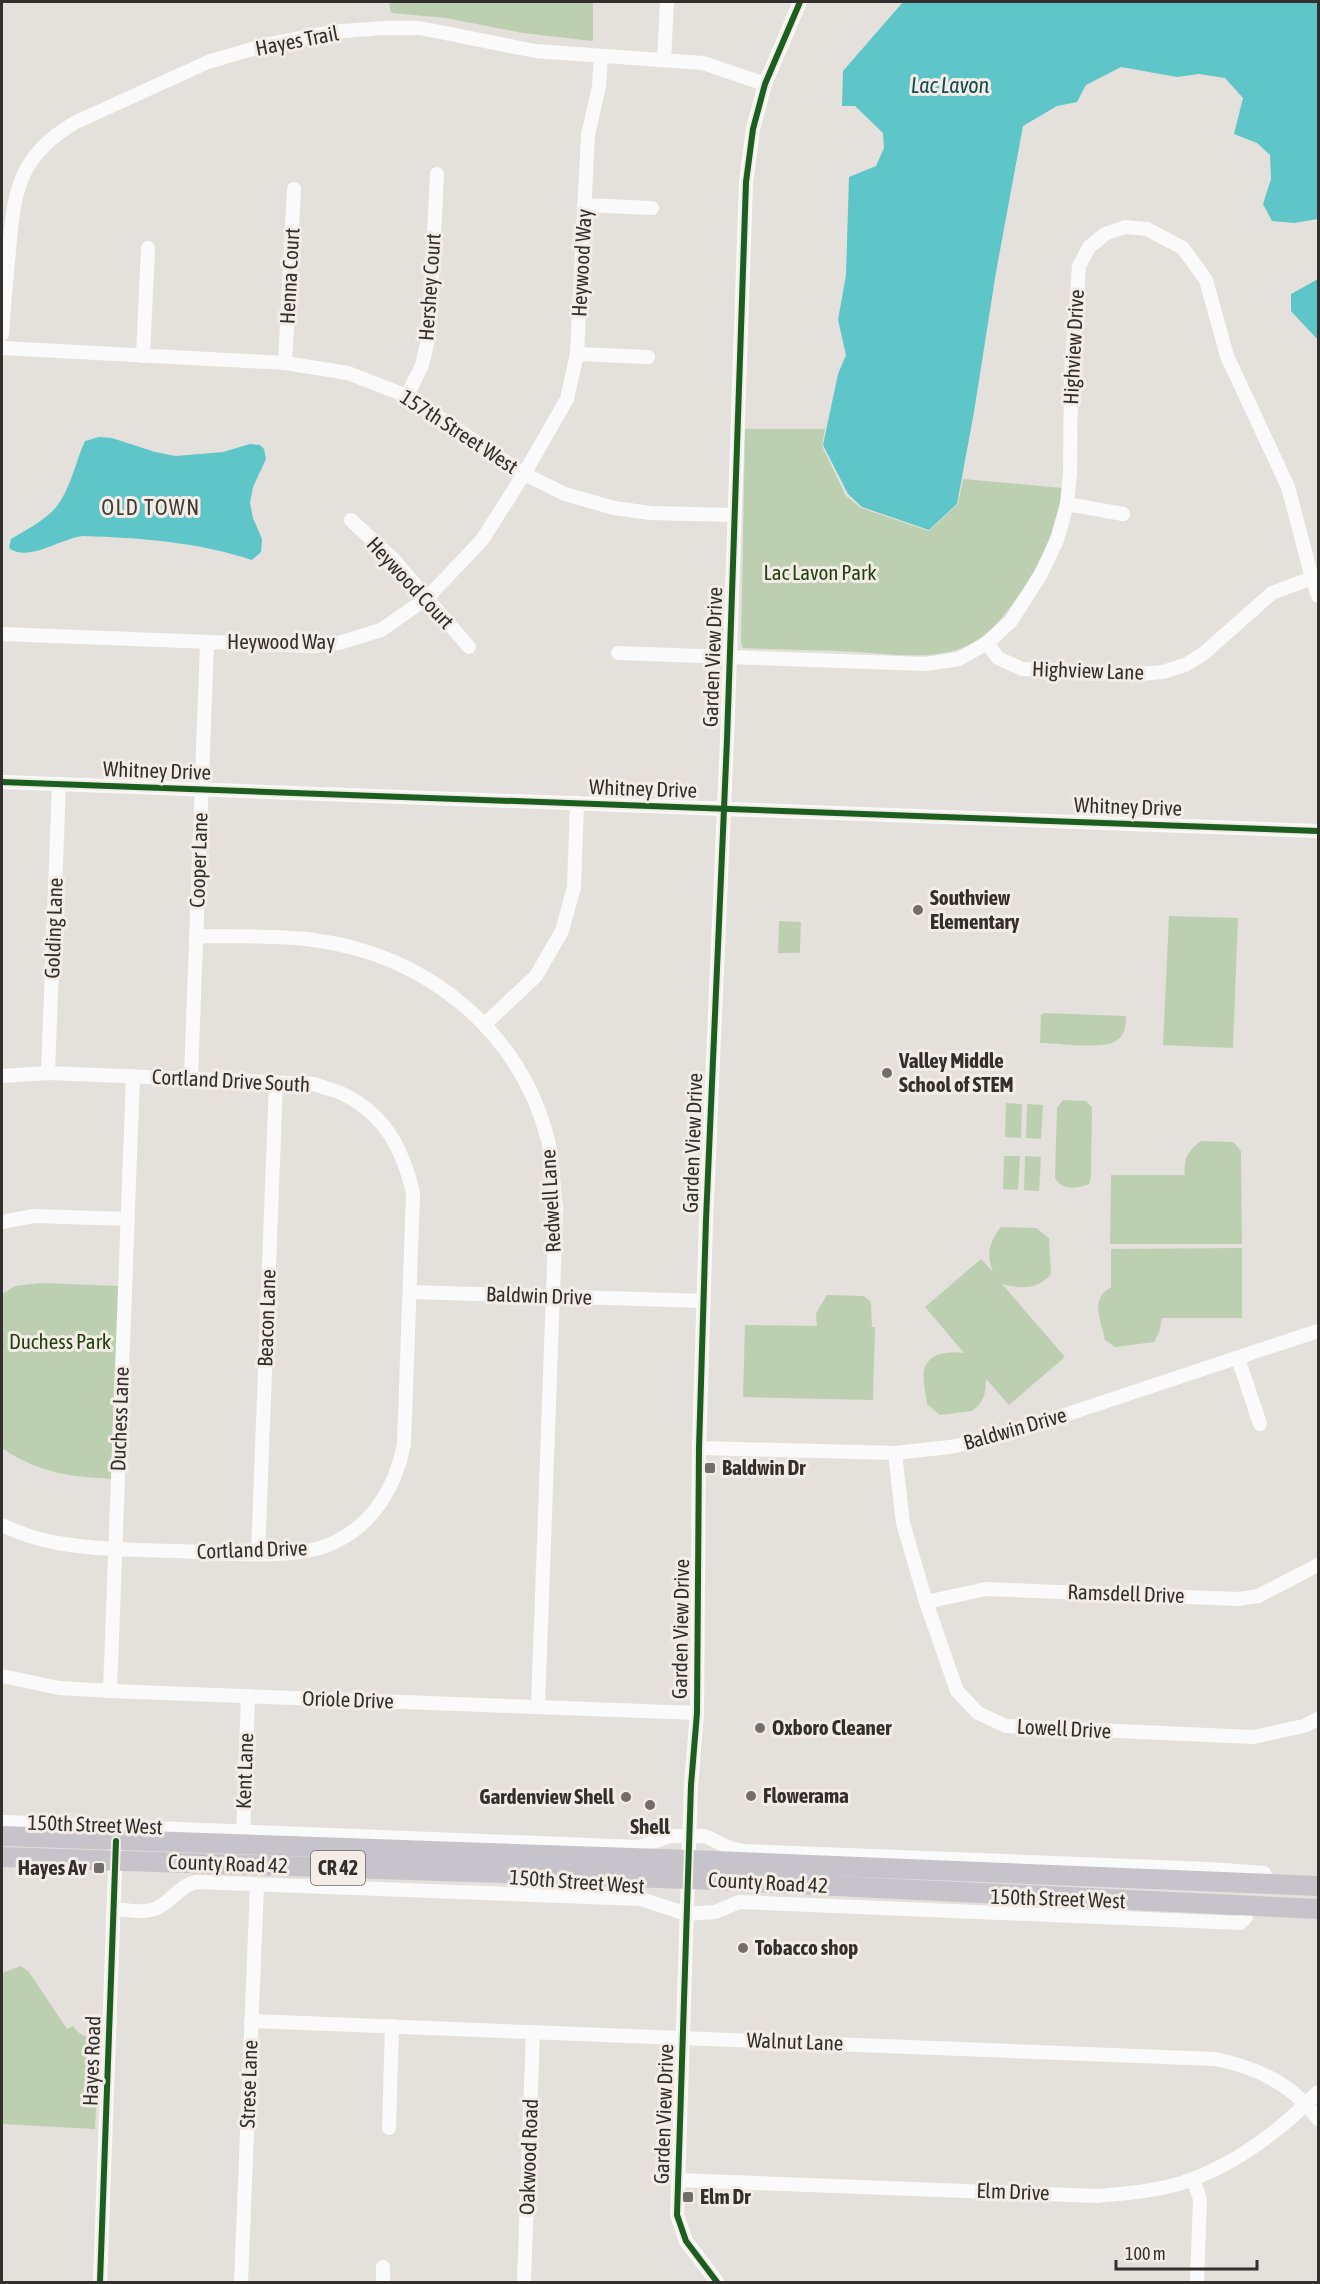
<svg xmlns="http://www.w3.org/2000/svg" width="1320" height="2284" font-family="'Asap Condensed',sans-serif">
  <style>
    .green { fill: #bdcfb1 }
    .water { fill: #5ec6c9 }
    .lines { fill: none; stroke-linecap: round; stroke-linejoin: round }
    .minor { stroke: #fbfafa; stroke-width: 14 }
    .highway { stroke: #c6c4ca; stroke-width: 20 }
    .cycleway-casing { stroke: #f4ede7; stroke-width: 10 }
    .cycleway { stroke: #1b5e20; stroke-width: 6 }
    .poi-dot { fill: #706d6a; stroke: #f4ede7; stroke-width: 2 }
    .labels { text-anchor: middle; stroke-width: 6; stroke-linejoin: round; paint-order: stroke }
    .shield { fill: #f4ede7; stroke: #6c6865; stroke-width: 1.5 }
    .shield-label { font-size: 20px; font-weight: bold; fill: #322f2d }
    .street-label { font-size: 21px; fill: #322f2d; stroke: #f4ede7 }
    .park-label { font-size: 21px; fill: #21420e; stroke: #f4ede7 }
    .poi-label { font-size: 21px; font-weight: bold; fill: #322f2d; stroke: #f4ede7; text-anchor: start }
    .water-label { font-size: 22px; font-style: italic; fill: #114d4f; stroke: #f4ede7 }
    .neighbourhood-label { font-size: 22px; letter-spacing: 1.5px; fill: #413b36; stroke: #f4ede7 }
  </style>
  <rect width="100%" height="100%" fill="#e4e0dc"/>
  <g class="green">
    <polygon points="389,2 593,2 593,41 523,33 446,18 391,13"/>
    <path d="M 745,429 L 825,429 L 822,446 L 846,496 L 861,508 L 929,531 L 958,504 L 963,479 L 1063,488 C 1057,524 1044,558 1023,589 C 1007,612 990,637 962,648 C 929,660 891,654 857,652 C 819,650 781,650 743,648 L 741,643 Z"/>
    <polygon points="1169,916 1238,918 1233,1048 1163,1045"/>
    <polygon points="779,921 801,922 800,950 799,953 778,953"/>
    <path d="M 1044,1013 L 1126,1016 C 1126,1026 1125,1035 1116,1041 C 1103,1050 1057,1043 1040,1043 L 1041,1015 Z"/>
    <path d="M 1063,1100 L 1086,1101 L 1092,1107 L 1091,1178 L 1089,1184 C 1078,1189 1059,1190 1055,1177 L 1057,1108 Z"/>
    <polygon points="1006,1103 1022,1104 1021,1138 1005,1137"/>
    <polygon points="1027,1104 1043,1105 1041,1139 1026,1138"/>
    <path d="M 1201,1141 L 1233,1142 L 1241,1151 L 1242,1244 L 1110,1244 L 1111,1175 L 1185,1175 C 1183,1160 1188,1150 1201,1141 Z"/>
    <polygon points="1004,1156 1020,1156 1018,1190 1003,1189"/>
    <polygon points="1025,1156 1041,1157 1039,1191 1024,1190"/>
    <path d="M 1001,1227 L 1036,1228 L 1049,1238 L 1051,1274 C 1037,1290 1021,1289 1002,1284 L 1065,1357 L 1009,1405 L 986,1379 C 986,1392 984,1403 972,1411 L 940,1415 L 927,1404 C 926,1394 922,1379 924,1370 C 928,1352 951,1351 964,1353 L 925,1307 L 981,1259 L 993,1272 C 986,1255 989,1242 1001,1227 Z"/>
    <path d="M 1242,1248 L 1242,1318 L 1162,1318 L 1159,1333 L 1154,1342 L 1115,1347 L 1105,1340 C 1101,1319 1089,1300 1111,1287 L 1111,1249 Z"/>
    <path d="M 41,1283 L 120,1286 L 114,1479 C 71,1477 38,1473 2,1448 L 2,1294 L 15,1286 Z"/>
    <polygon points="827,1295 864,1296 871,1302 872,1327 875,1327 873,1400 743,1397 745,1325 817,1326 816,1313"/>
    <path d="M 21,1966 L 29,1972 L 67,2029 L 73,2026 C 81,2039 91,2035 99,2045 L 95,2129 L 2,2124 L 2,1973 Z"/>
  </g>
  <g class="water">
    <polygon points="903,2 1318,2 1318,219 1294,223 1272,221 1263,204 1271,179 1270,155 1257,143 1234,134 1243,98 1225,78 1199,74 1177,77 1121,67 1086,85 1077,102 1057,106 1023,126 996,272 974,412 957,504 929,530 862,507 848,494 823,445 838,374 846,355 838,320 846,275 849,177 876,166 884,148 883,133 855,106 842,106 843,71"/>
    <polygon points="1318,279 1318,340 1291,311 1291,294"/>
    <path d="M 99,437 L 112,438 L 155,452 L 176,456 L 223,452 L 250,444 L 260,445 L 264,449 L 266,459 L 253,487 L 250,503 L 253,518 L 262,539 L 261,552 L 252,560 C 198,542 141,538 84,536 C 63,537 28,563 9,548 L 11,539 C 26,530 46,520 57,506 C 71,487 75,463 85,441 Z"/>
  </g>
  <g class="lines">
    <g class="minor">
      <polyline points="664,59 667,2"/>
      <polyline points="584,205 652,208"/>
      <path d="M 2,334 C 4,306 6,279 9,251 C 14,190 19,155 76,122 L 208,62 L 269,44 L 331,32 L 383,28 L 420,28 L 535,51 L 703,63 L 765,84"/>
      <polyline points="2,348 285,363 348,373 407,396 524,474 565,494 614,508 650,513 734,515"/>
      <polyline points="577,354 648,357"/>
      <polyline points="143,356 148,248"/>
      <polyline points="285,363 294,189"/>
      <polyline points="407,396 422,365 429,335 437,174"/>
      <polyline points="1067,504 1123,514"/>
      <polyline points="351,520 394,560 469,647"/>
      <polyline points="2,634 312,646 339,643 381,630 427,598 482,540 524,474 567,399 577,354 588,135 599,86 601,57"/>
      <polyline points="987,643 998,658 1022,669 1140,674 1163,672 1185,665 1203,654 1272,593 1312,578"/>
      <polyline points="618,653 926,664 959,659 987,643 1011,621 1041,574 1057,540 1067,504 1070,474 1071,377 1079,266 1089,247 1105,234 1125,227 1147,229 1183,248 1206,280 1227,356 1288,487 1312,578 1318,596"/>
      <polyline points="2,782 1318,831"/>
      <path d="M 196,936 C 235,937 276,935 314,940 C 426,955 519,1029 548,1140 C 553,1161 553,1186 556,1208 L 538,1707"/>
      <polyline points="485,1024 536,976 562,931 574,887 577,803"/>
      <polyline points="48,1073 59,784"/>
      <path d="M 2,1076 L 48,1073 L 314,1084 C 324,1088 336,1090 345,1095 C 386,1116 403,1150 413,1193 L 404,1444 C 396,1486 374,1524 333,1543 C 294,1561 223,1553 180,1551 C 140,1550 98,1550 58,1543 C 39,1540 19,1533 2,1525"/>
      <polyline points="191,1078 207,642"/>
      <polyline points="2,1222 34,1216 128,1219"/>
      <polyline points="410,1292 704,1301"/>
      <polyline points="1238,1358 1260,1424"/>
      <polyline points="699,1448 895,1453 950,1447 1004,1435 1318,1331"/>
      <polyline points="895,1453 903,1523 926,1602 957,1691 978,1713 1006,1726 1253,1737 1304,1726 1318,1719"/>
      <polyline points="258,1554 276,1082"/>
      <polyline points="926,1602 986,1589 1238,1599 1258,1596 1318,1565"/>
      <polyline points="2,1676 59,1688 110,1691 697,1713"/>
      <polyline points="110,1691 133,1076"/>
      <polyline points="2,1822 639,1847 670,1836 705,1836 730,1848 744,1851 1209,1869 1264,1873 1269,1884"/>
      <polyline points="243,1837 248,1696"/>
      <path d="M 114,1909 C 127,1910 144,1914 157,1908 C 171,1902 180,1885 196,1882 L 641,1899 L 687,1914 L 715,1912 L 739,1902 L 1240,1923 L 1246,1917 L 1247,1906"/>
      <path d="M 251,2021 L 1215,2059 C 1255,2067 1294,2085 1318,2119"/>
      <polyline points="389,2128 392,2026"/>
      <polyline points="1193,2179 1200,2199 1197,2282"/>
      <path d="M 677,2180 L 1097,2196 C 1129,2193 1162,2191 1193,2179 C 1240,2161 1284,2127 1318,2092"/>
      <polyline points="100,2282 116,1841"/>
      <polyline points="241,2282 257,1885"/>
      <polyline points="383,2282 383,2267"/>
      <polyline points="524,2282 533,2032"/>
      <polyline points="717,2282 686,2241 677,2215 691,1785 697,1713 699,1448 706,1220 727,740 746,182 753,129 765,84 800,2"/>
    </g>
    <g class="highway">
      <polyline points="2,1836 690,1860 1318,1886"/>
      <polyline points="2,1857 689,1879 1318,1909"/>
    </g>
    <defs>
      <g id="cycleway">
        <polyline points="2,782 1318,831"/>
        <polyline points="100,2282 116,1841"/>
        <polyline points="717,2282 686,2241 677,2215 691,1785 697,1713 699,1448 706,1220 727,740 746,182 753,129 765,84 800,2"/>
      </g>
    </defs>
    <use href="#cycleway" class="cycleway-casing"/>
    <use href="#cycleway" class="cycleway"/>
  </g>
  <g class="poi-dot">
    <circle cx="918" cy="910" r="6"/>
    <circle cx="887" cy="1073" r="6"/>
    <rect x="704" y="1462" width="12" height="12" rx="3"/>
    <circle cx="760" cy="1728" r="6"/>
    <circle cx="751" cy="1796" r="6"/>
    <circle cx="626" cy="1797" r="6"/>
    <circle cx="650" cy="1805" r="6"/>
    <rect x="93" y="1862" width="12" height="12" rx="3"/>
    <circle cx="743" cy="1948" r="6"/>
    <rect x="682" y="2191" width="12" height="12" rx="3"/>
  </g>
  <g class="labels">
    <rect class="shield" x="311" y="1851" width="54" height="34" rx="4.5"/>
    <g class="shield-label">
      <text x="338" y="1875">CR 42</text>
    </g>
    <g class="street-label">
      <text transform="translate(297 41) rotate(-11)" y="7">Hayes Trail</text>
      <text transform="translate(582 263) rotate(-87)" y="7">Heywood Way</text>
      <text transform="translate(290 276) rotate(-87)" y="7">Henna Court</text>
      <text transform="translate(430 287) rotate(-86)" y="7">Hershey Court</text>
      <text transform="translate(1074 347) rotate(-87)" y="7">Highview Drive</text>
      <text transform="translate(459 432) rotate(33)" y="7">157th Street West</text>
      <text transform="translate(410 583) rotate(47)" y="7">Heywood Court</text>
      <text x="281" y="649">Heywood Way</text>
      <text transform="translate(713 657) rotate(-88)" y="7">Garden View Drive</text>
      <text transform="translate(1088 671) rotate(2)" y="7">Highview Lane</text>
      <text transform="translate(157 771) rotate(2)" y="7">Whitney Drive</text>
      <text transform="translate(643 789) rotate(2)" y="7">Whitney Drive</text>
      <text transform="translate(1128 807) rotate(2)" y="7">Whitney Drive</text>
      <text transform="translate(199 860) rotate(-88)" y="7">Cooper Lane</text>
      <text transform="translate(54 928) rotate(-88)" y="7">Golding Lane</text>
      <text transform="translate(231 1081) rotate(3)" y="7">Cortland Drive South</text>
      <text transform="translate(693 1143) rotate(-88)" y="7">Garden View Drive</text>
      <text transform="translate(551 1201) rotate(-93)" y="7">Redwell Lane</text>
      <text transform="translate(539 1296) rotate(2)" y="7">Baldwin Drive</text>
      <text transform="translate(267 1318) rotate(-88)" y="7">Beacon Lane</text>
      <text transform="translate(120 1419) rotate(-88)" y="7">Duchess Lane</text>
      <text transform="translate(1015 1429) rotate(-16)" y="7">Baldwin Drive</text>
      <text transform="translate(252 1550) rotate(-2)" y="7">Cortland Drive</text>
      <text transform="translate(1126 1594) rotate(2)" y="7">Ramsdell Drive</text>
      <text transform="translate(681 1629) rotate(-89)" y="7">Garden View Drive</text>
      <text transform="translate(348 1700) rotate(2)" y="7">Oriole Drive</text>
      <text transform="translate(1064 1729) rotate(3)" y="7">Lowell Drive</text>
      <text transform="translate(245 1771) rotate(-88)" y="7">Kent Lane</text>
      <text transform="translate(95 1825) rotate(2)" y="7">150th Street West</text>
      <text transform="translate(228 1864) rotate(2)" y="7">County Road 42</text>
      <text transform="translate(577 1882) rotate(4)" y="7">150th Street West</text>
      <text transform="translate(768 1883) rotate(3)" y="7">County Road 42</text>
      <text transform="translate(1058 1899) rotate(2)" y="7">150th Street West</text>
      <text transform="translate(795 2042) rotate(2)" y="7">Walnut Lane</text>
      <text transform="translate(92 2061) rotate(-88)" y="7">Hayes Road</text>
      <text transform="translate(249 2084) rotate(-88)" y="7">Strese Lane</text>
      <text transform="translate(664 2114) rotate(-88)" y="7">Garden View Drive</text>
      <text transform="translate(529 2157) rotate(-88)" y="7">Oakwood Road</text>
      <text transform="translate(1013 2192) rotate(2)" y="7">Elm Drive</text>
    </g>
    <g class="park-label">
      <text x="820" y="580">Lac Lavon Park</text>
      <text x="60" y="1349">Duchess Park</text>
    </g>
    <g class="poi-label">
      <text x="930" y="905">Southview<tspan x="930" dy="24">Elementary</tspan></text>
      <text x="899" y="1068">Valley Middle<tspan x="899" dy="24">School of STEM</tspan></text>
      <text x="722" y="1475">Baldwin Dr</text>
      <text x="772" y="1735">Oxboro Cleaner</text>
      <text x="763" y="1803">Flowerama</text>
      <text x="614" y="1804" text-anchor="end">Gardenview Shell</text>
      <text x="650" y="1834" text-anchor="middle">Shell</text>
      <text x="87" y="1875" text-anchor="end">Hayes Av</text>
      <text x="755" y="1955">Tobacco shop</text>
      <text x="700" y="2204">Elm Dr</text>
    </g>
    <g class="water-label">
      <text x="950" y="93">Lac Lavon</text>
    </g>
    <g class="neighbourhood-label">
      <text x="151" y="515">OLD TOWN</text>
    </g>
  </g>
  <rect width="1320" height="2284" fill="none" stroke="#322f2d" stroke-width="6"/>
  <path d="M1116 2260v9h141v-9" fill="none" stroke="#322f2d" stroke-width="3"/>
  <text x="1125" y="2260" font-size="18" fill="#322f2d" stroke="#f4ede7" stroke-width="4.5" paint-order="stroke">100 m</text>
</svg>
